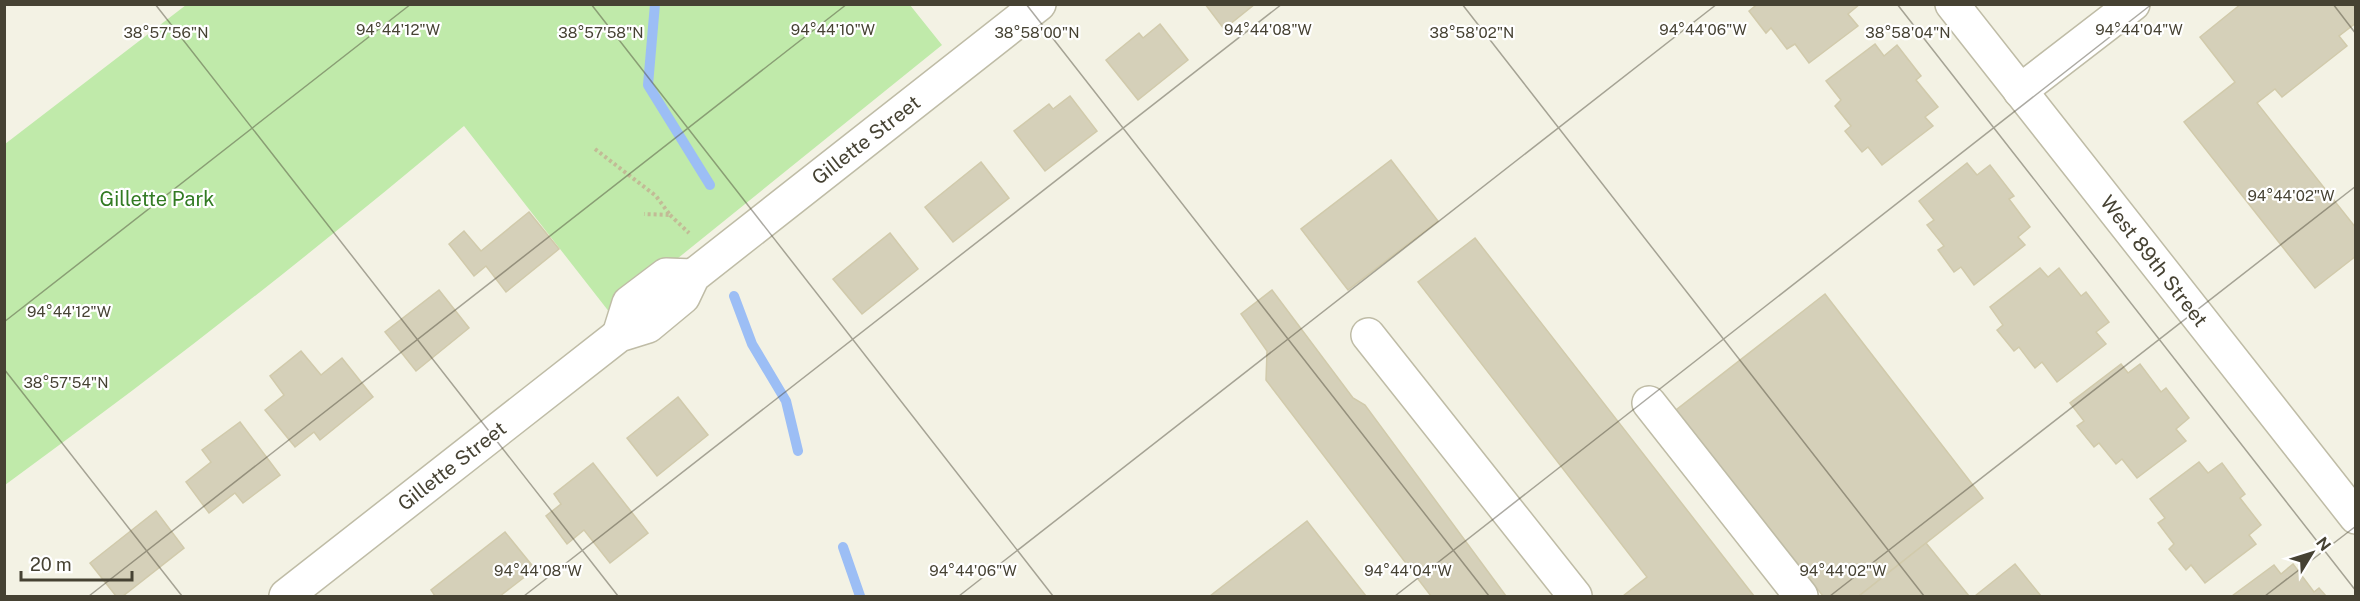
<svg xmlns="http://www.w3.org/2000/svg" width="2360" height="601" font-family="'Public Sans',sans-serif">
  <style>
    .green { fill: #c0eaaa }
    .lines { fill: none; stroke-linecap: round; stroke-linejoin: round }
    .stream { stroke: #9cbef5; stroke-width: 10 }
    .building { fill: #d5d0b9; stroke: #d1caab; stroke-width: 1.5 }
    .minor-casing { stroke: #bfbca6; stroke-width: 36 }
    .path { stroke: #c2bb96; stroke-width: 4; stroke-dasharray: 3 3; stroke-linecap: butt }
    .minor { stroke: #fff; stroke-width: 33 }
    .ticks { fill: none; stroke: #464233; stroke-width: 1.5; stroke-opacity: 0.45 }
    .labels { text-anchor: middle; stroke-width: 4.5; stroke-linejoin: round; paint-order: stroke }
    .street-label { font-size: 20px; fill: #464233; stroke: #fff }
    .park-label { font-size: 20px; fill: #327b23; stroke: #fff }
    .ticks-label { font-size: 15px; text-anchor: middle; fill: #464233; stroke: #fff; stroke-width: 4.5; stroke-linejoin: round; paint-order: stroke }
  </style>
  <rect width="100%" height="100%" fill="#f3f2e4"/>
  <path class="green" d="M 186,5 L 910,5 L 942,45 L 610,313 L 464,126 C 315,251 162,371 5,485 L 5,144 Z"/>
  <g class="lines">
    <g class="stream">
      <polyline points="655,4 648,85 710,185"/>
      <polyline points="734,296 752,344 786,401 798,451"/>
      <polyline points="843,547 860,596"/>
    </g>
  </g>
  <g class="building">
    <polygon points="1205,4 1255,4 1224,29"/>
    <polygon points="1754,4 1860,4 1848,14 1858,26 1809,63 1795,44 1787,49 1771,28 1766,33 1749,11 1755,6"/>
    <polygon points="2241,4 2352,4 2356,9 2356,23 2339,36 2347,46 2282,97 2275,89 2257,103 2356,228 2356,256 2315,288 2184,122 2235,82 2200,37"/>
    <polygon points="1160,24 1188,60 1138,100 1106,60 1139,33 1143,38"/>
    <polygon points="1875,44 1884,56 1897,45 1921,76 1916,80 1938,107 1925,117 1933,126 1882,165 1868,147 1862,152 1845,131 1851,126 1835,106 1841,100 1826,81"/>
    <polygon points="1070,96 1097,131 1045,171 1014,131 1049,104 1053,109"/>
    <polygon points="1391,160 1438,221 1348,290 1301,229"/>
    <polygon points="981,162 1009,198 953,242 925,207"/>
    <polygon points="1967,163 1977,175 1990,165 2014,196 2009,199 2030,227 2018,237 2025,245 1974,285 1961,267 1954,272 1938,250 1944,246 1927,225 1934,220 1919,201"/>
    <polygon points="529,212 559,249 506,292 486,266 474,276 449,244 464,231 481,251"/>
    <polygon points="890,233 918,269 862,314 833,279"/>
    <polygon points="1475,238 1754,596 1623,596 1647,577 1418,282"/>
    <polygon points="2040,268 2048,277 2059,268 2081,296 2086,292 2109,322 2096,332 2106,344 2057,382 2042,362 2035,368 2019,347 2014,351 1997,330 2003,325 1990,307"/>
    <polygon points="439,290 469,328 416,371 385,332"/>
    <polygon points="1272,290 1353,398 1365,405 1506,596 1431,596 1266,380 1267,351 1241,314"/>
    <polygon points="1825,294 1983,498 1859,596 1823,596 1676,410"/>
    <polygon points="301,351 321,375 342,358 373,397 320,440 314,432 295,447 265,410 284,395 270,376"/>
    <polygon points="2121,364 2128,373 2140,364 2161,392 2166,388 2189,418 2176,429 2186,441 2137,478 2122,459 2116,464 2099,443 2094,447 2077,426 2084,421 2070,403"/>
    <polygon points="678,397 708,435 657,476 627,438"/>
    <polygon points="240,422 280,475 243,503 235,493 209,513 186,482 211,462 202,450"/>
    <polygon points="2199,462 2208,473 2222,463 2245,494 2240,498 2261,525 2249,535 2256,544 2205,583 2191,565 2186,570 2169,549 2174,544 2158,523 2165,518 2150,499"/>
    <polygon points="593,463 648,533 610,563 584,530 567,544 546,516 561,504 554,494"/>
    <polygon points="156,511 184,548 123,596 116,596 90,563"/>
    <polygon points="1307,521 1366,596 1210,596"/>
    <polygon points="505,532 535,569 500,596 435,596 431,590"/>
    <polygon points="1926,543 1969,596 1859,596"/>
    <polygon points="2015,564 2041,596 1975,596"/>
    <polygon points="2293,564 2314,592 2319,588 2326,596 2232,596 2274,565 2281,574"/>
  </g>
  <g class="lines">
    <defs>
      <g id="minor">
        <polyline points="1952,4 2356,517"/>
        <polyline points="2020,91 2133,4"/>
        <polyline points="619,335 629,303 666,275 693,276"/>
        <polyline points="1368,335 1575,596"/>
        <polyline points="1649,403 1801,596"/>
        <polyline points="286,596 619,335 648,326 683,297 693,276 1039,4"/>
      </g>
    </defs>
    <use href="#minor" class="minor-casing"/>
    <g class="path">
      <polyline points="595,149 656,196 670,215 644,214"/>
      <polyline points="670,215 689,233"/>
    </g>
    <use href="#minor" class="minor"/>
  </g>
  <path class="ticks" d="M 155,4 L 618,596M 591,4 L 1053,596M 1026,4 L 1489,596M 1462,4 L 1924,596M 1897,4 L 2356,591M 2333,4 L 2356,34M 4,322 L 411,4M 4,369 L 182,596M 89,596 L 847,4M 524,596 L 1282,4M 959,596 L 1717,4M 1395,596 L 2152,4M 1830,596 L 2356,186M 2265,596 L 2356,526"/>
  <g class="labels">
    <g class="street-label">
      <text transform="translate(866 140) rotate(-38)" y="7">Gillette Street</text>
      <text transform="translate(2154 261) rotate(52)" y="7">West 89th Street</text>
      <text transform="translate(452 466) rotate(-38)" y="7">Gillette Street</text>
    </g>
    <g class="park-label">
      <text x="157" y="206">Gillette Park</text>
    </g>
  </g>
  <g class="ticks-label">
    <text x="398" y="35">94°44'12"W</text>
    <text x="833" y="35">94°44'10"W</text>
    <text x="1268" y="35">94°44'08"W</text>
    <text x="1703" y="35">94°44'06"W</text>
    <text x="2139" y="35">94°44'04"W</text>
    <text x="166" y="38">38°57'56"N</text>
    <text x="601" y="38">38°57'58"N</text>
    <text x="1037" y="38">38°58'00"N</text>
    <text x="1472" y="38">38°58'02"N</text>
    <text x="1908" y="38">38°58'04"N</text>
    <text x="2291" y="201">94°44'02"W</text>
    <text x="69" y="317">94°44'12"W</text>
    <text x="66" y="388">38°57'54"N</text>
    <text x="538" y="576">94°44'08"W</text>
    <text x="973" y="576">94°44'06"W</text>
    <text x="1408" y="576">94°44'04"W</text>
    <text x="1843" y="576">94°44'02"W</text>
  </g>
  <rect width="2360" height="601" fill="none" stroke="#464233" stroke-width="12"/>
  <g transform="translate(2312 553) rotate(52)" stroke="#ffffff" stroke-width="4.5" paint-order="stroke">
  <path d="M0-4.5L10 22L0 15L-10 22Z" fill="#464233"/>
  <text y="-9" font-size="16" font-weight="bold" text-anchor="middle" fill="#464233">N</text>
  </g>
  <path d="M21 571v9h111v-9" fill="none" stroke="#464233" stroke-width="3"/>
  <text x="30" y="571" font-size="18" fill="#464233" stroke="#ffffff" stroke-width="4.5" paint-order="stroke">20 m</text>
</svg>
